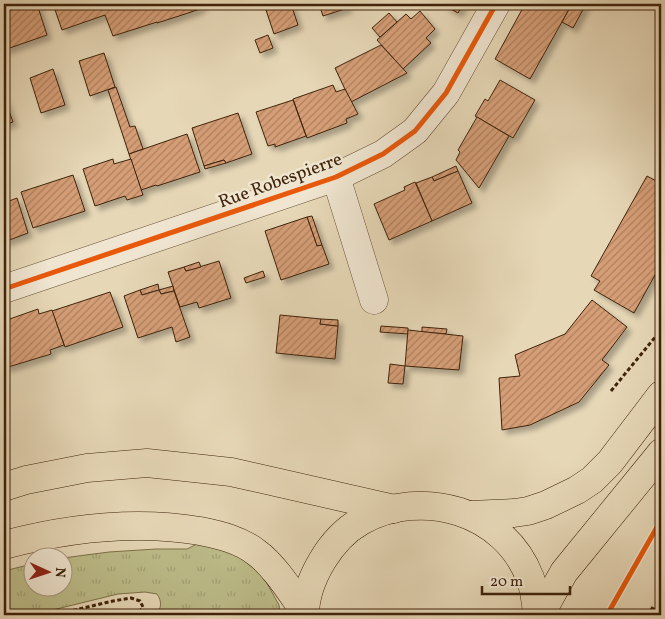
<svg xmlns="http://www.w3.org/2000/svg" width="665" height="619" font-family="Vollkorn,serif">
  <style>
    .grass { fill: url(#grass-tufts); stroke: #7e704a }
    .building { fill: url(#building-hatch); stroke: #3f230b; filter: url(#shadow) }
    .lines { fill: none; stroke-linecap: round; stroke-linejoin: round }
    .minor-casing { stroke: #695036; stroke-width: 29 }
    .major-casing { stroke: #3f230b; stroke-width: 29 }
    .highway-casing { stroke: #3f230b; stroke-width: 29 }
    .path { stroke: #3f230b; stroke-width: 3; stroke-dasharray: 4 2.5; stroke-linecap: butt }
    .minor { stroke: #efe5d0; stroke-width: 28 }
    .major { stroke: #e6d7b6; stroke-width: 28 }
    .highway { stroke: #e6d7b6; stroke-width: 28 }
    .rail { stroke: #3f230b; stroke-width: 4; stroke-dasharray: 9 9; stroke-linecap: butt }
    .cycleway-casing { stroke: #efe5d0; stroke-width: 8 }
    .cycleway { stroke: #e8590c; stroke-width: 5 }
    .labels { text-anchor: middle; stroke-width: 5; stroke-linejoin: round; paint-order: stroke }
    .street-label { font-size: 18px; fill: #3f230b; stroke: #efe5d0 }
  </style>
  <defs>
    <pattern id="grass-tufts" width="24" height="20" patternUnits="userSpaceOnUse" patternTransform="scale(1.25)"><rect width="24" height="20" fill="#bcbc89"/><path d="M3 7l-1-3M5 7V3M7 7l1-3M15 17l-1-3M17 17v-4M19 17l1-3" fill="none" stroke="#a3a175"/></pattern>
    <pattern id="building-hatch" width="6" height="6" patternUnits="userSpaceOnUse" patternTransform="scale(1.25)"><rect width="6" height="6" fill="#d59e76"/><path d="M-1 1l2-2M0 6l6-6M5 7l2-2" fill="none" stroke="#ae805f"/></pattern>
    <filter id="shadow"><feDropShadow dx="4.5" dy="4.5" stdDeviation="2.5" flood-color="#0004"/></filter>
  </defs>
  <rect width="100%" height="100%" fill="#e6d7b6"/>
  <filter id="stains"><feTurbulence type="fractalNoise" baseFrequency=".004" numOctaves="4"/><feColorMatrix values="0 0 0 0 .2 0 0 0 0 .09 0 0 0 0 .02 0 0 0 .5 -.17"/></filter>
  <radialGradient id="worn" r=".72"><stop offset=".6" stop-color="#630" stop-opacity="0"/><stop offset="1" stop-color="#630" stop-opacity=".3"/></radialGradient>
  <path class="grass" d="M 206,542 L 245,557 L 264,578 L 279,605 L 280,615 L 155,615 C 162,609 162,601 157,594 L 145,592 L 118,594 L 32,615 L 4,615 L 4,571 L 32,564 L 32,586 L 62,586 L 63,558 L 109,552 L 156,549 L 187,549 L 195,545 Z"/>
  <g class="building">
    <polygon points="4,4 5,6 13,4 37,4 47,35 4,50"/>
    <polygon points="53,4 208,4 200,6 200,9 179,16 157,23 157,22 113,36 105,15 62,30"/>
    <polygon points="264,4 291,4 298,25 274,34"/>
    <polygon points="319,4 346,4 348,8 323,16"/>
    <polygon points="442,4 463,4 458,13"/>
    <polygon points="525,4 572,4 530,79 495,59"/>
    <polygon points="572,4 586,4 573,28 562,22"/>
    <polygon points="420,11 435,29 426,38 431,43 403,69 377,40 406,14 411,19"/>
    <polygon points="389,13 397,22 380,37 372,28"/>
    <polygon points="268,35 273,48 260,53 255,40"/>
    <polygon points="381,45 407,73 351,102 335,68"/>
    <polygon points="104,53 115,87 90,96 79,61"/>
    <polygon points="53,69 65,105 41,113 30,78"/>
    <polygon points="500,80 535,100 513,138 475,116 485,99 488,101"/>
    <polygon points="333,85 336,92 345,89 358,114 346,119 347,123 307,138 293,99"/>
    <polygon points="116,87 130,127 135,126 143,149 129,154 108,90"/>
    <polygon points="4,97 13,122 4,125"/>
    <polygon points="293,100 306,136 275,147 275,144 268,146 256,112"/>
    <polygon points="238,113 252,154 226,163 224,160 204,166 192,128"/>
    <polygon points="477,117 509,136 479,188 456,160 460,152 458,150"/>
    <polygon points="187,134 200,172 157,186 156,185 141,190 129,154"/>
    <polygon points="113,159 114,164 131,159 143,195 127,200 125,196 95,206 83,169"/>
    <polygon points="224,160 226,163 205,169 204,166"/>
    <polygon points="456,166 458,171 434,181 432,177"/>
    <polygon points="458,171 472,203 432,221 416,183 432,177 434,181"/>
    <polygon points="73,175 85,211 33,228 21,192"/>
    <polygon points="647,176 660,183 661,182 661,264 634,313 594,290 600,281 591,276"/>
    <polygon points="415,182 432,221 389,240 374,204 405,190 404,187"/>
    <polygon points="17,198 28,233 4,242 4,203"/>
    <polygon points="312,216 322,245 317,246 307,217"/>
    <polygon points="307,217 317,246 322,245 329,264 281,280 265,231"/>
    <polygon points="219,261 231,298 199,308 197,302 180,307 168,272 184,267 186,271"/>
    <polygon points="199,262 201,267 186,271 184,267"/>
    <polygon points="263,271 265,277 246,283 244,278"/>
    <polygon points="158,284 159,290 142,295 140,290"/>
    <polygon points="173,286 174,291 161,294 159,290"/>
    <polygon points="140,290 142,295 159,290 161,294 174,291 190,337 176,342 172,327 138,338 124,296"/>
    <polygon points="110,292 123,327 65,347 52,311"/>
    <polygon points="592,300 627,327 602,360 609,365 579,402 530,425 502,430 499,378 520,376 515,355 565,334"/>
    <polygon points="38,309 39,314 52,310 64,345 50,350 51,354 5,368 4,363 4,321"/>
    <polygon points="280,315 321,319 320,324 338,326 335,359 276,353"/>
    <polygon points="321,319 338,320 338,326 320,324"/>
    <polygon points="381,326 408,328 408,334 380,332"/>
    <polygon points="422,327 447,329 446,334 422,332"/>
    <polygon points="408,330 463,336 459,370 405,366"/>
    <polygon points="390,364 405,366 403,384 388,383"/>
  </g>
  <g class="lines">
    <defs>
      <g id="minor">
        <polyline points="336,177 374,300"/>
        <polyline points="4,289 336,177 383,154 415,131 446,93 496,4"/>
      </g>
      <g id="major">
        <polyline points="470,515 514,513 528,511 546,505 577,490 592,480 610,462 661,395"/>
        <path d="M 305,615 C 305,596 312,578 322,561 C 331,546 345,530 361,521 C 422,487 505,511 530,578 C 535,590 536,602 537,615"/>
        <polyline points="540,615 564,572 661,453"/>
      </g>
      <g id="highway">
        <polyline points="4,487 26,480 87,468 147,463 231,472 394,509"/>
        <path d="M 4,545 C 68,528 134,520 200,531 C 220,535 241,540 257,553 C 275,566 292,594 305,612"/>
      </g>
    </defs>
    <use href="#minor" class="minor-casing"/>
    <use href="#major" class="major-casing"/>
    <use href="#highway" class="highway-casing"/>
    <g class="path">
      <polyline points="611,391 661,330"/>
      <polyline points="54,615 113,601 131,598 140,601 143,607 139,612 128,615"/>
    </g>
    <use href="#minor" class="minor"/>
    <use href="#major" class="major"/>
    <use href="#highway" class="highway"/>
    <polyline class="rail" points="649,615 661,593"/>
    <defs>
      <g id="cycleway">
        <polyline points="4,289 336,177 383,154 415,131 446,93 496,4"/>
        <polyline points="607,615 661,520"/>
      </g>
    </defs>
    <use href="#cycleway" class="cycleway-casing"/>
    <use href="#cycleway" class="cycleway"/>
  </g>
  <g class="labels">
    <g class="street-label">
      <text transform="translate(280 180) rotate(-20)" y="6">Rue Robespierre</text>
    </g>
  </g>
  <rect width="665" height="619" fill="none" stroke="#e6d7b6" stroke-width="20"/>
  <rect x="5" y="5" width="655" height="609" fill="none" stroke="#3f230b" stroke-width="2.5"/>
  <rect x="10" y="10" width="645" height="599" fill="none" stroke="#3f230b"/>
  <g transform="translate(48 572) rotate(93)"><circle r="24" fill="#efe5d0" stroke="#a99781"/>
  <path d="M0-4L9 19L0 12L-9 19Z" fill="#8f2418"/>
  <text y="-8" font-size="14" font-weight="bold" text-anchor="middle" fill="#3f230b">N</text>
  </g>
  <path d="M482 586v8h88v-8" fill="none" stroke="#3f230b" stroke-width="2.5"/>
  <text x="490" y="586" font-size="15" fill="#3f230b" stroke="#efe5d0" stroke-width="4" paint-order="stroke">20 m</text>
  <rect width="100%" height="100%" filter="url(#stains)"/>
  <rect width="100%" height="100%" fill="url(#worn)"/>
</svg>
